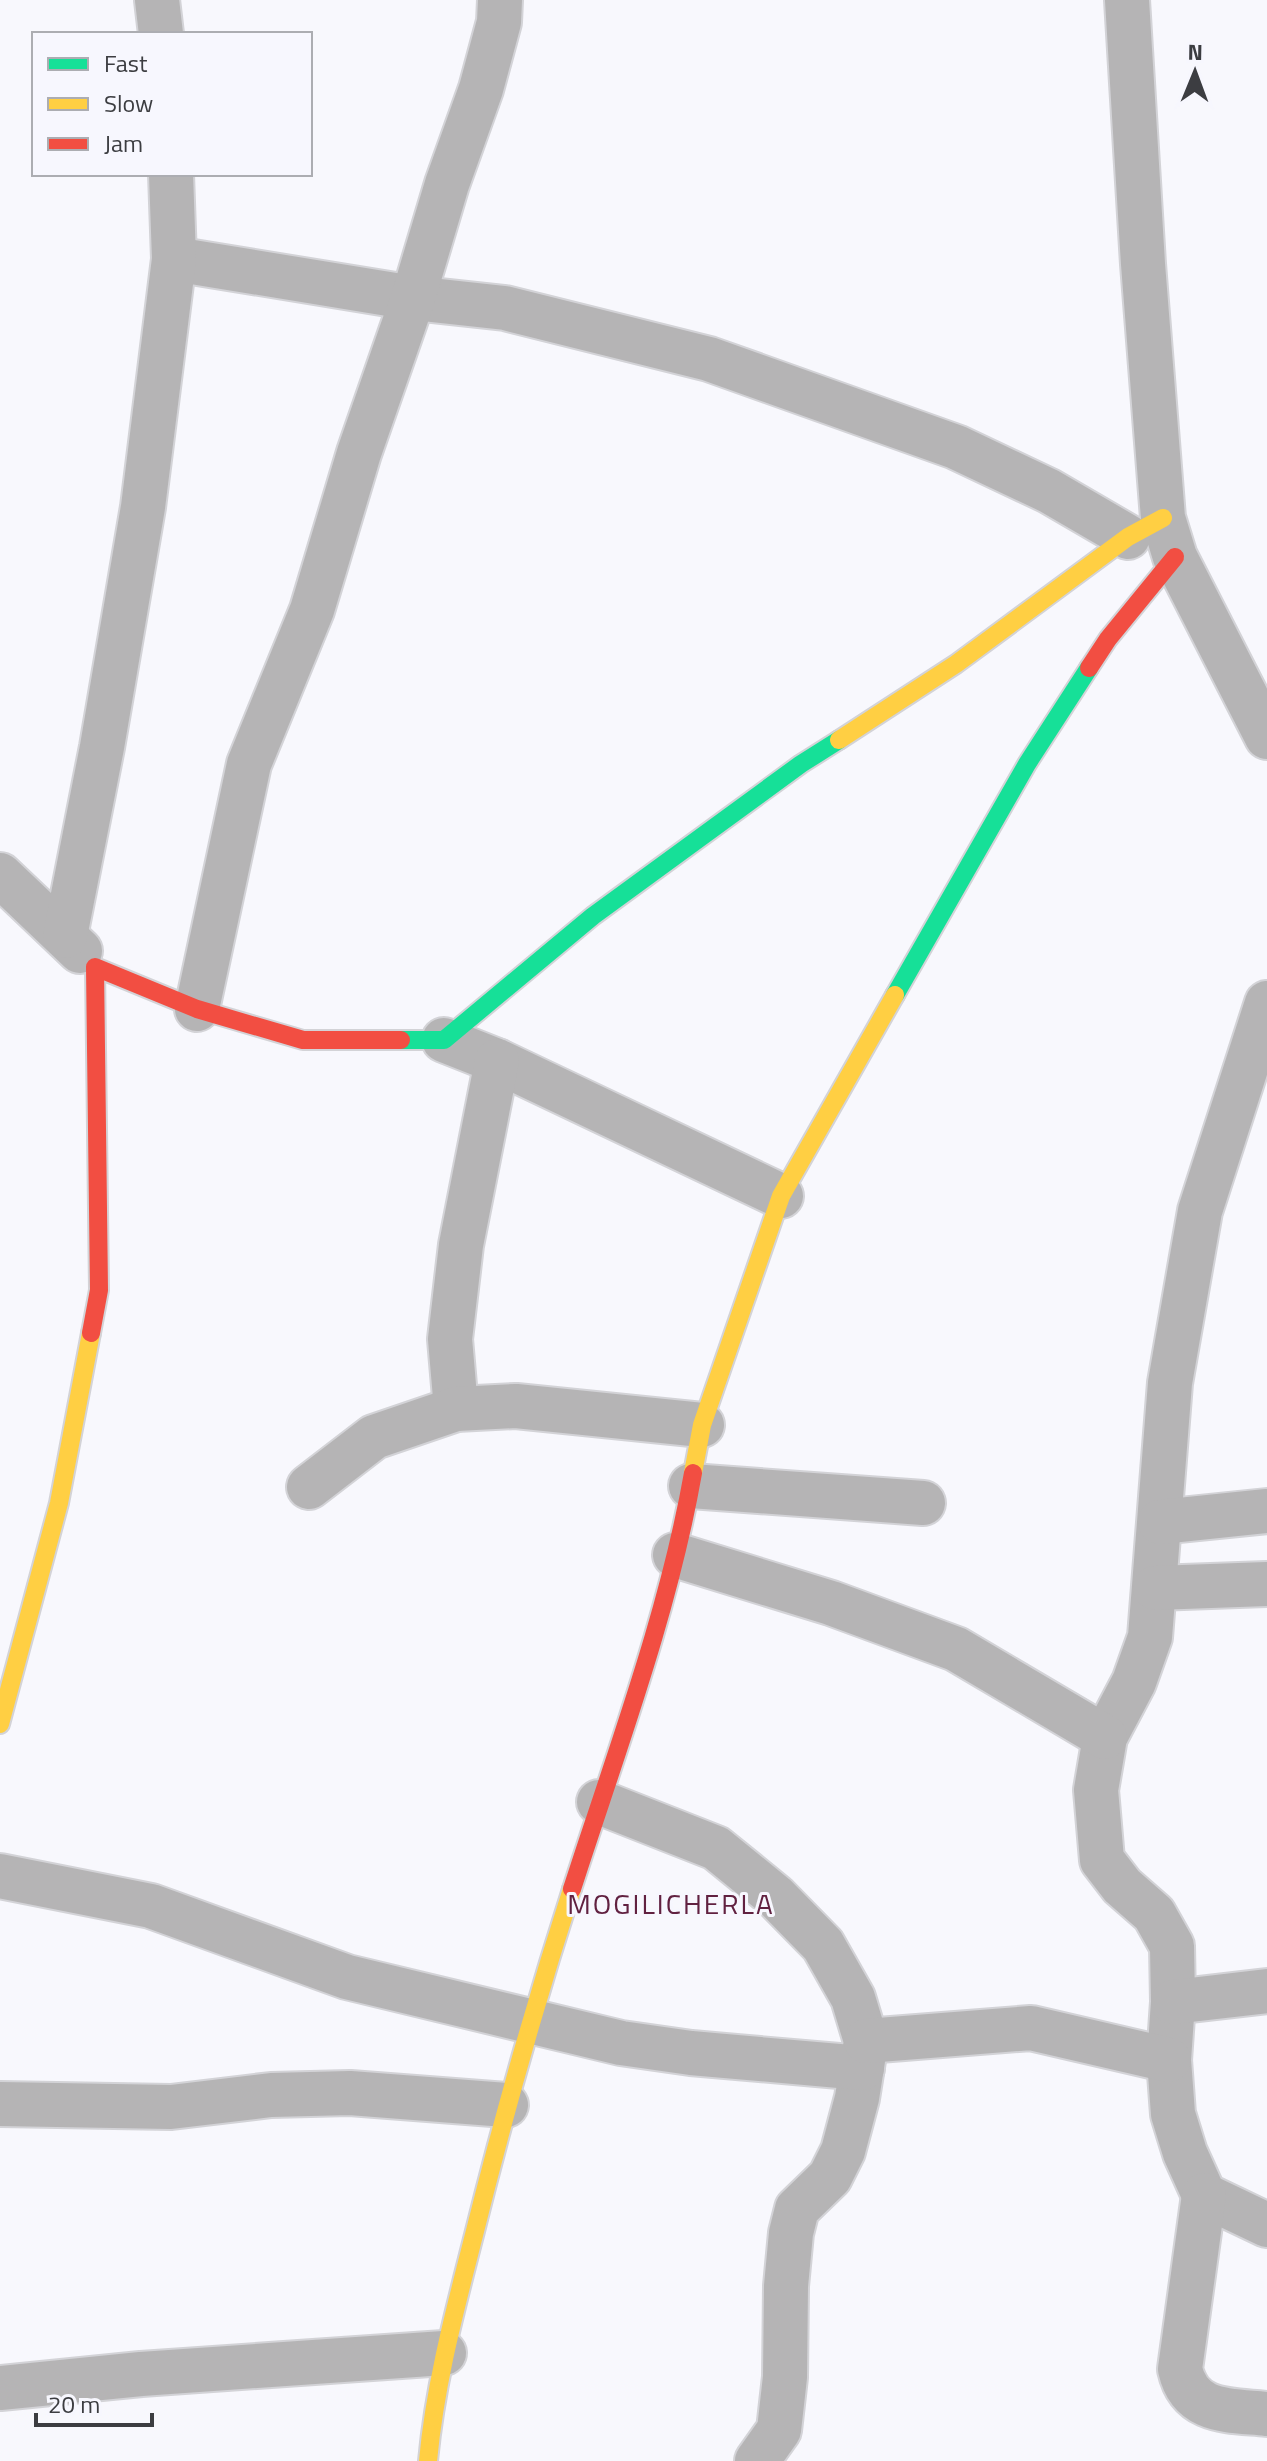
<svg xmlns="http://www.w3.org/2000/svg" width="1267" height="2461" font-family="'Titillium Web',sans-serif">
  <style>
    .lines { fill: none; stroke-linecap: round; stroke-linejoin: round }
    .street-casing { stroke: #d3d3d7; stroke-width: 48 }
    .fast-casing { stroke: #d3d3d7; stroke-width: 22 }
    .slow-casing { stroke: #d3d3d7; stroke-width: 22 }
    .jam-casing { stroke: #d3d3d7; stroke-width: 22 }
    .street { stroke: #b5b4b5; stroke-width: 44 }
    .fast { stroke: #16e098; stroke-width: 18 }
    .slow { stroke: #ffcf43; stroke-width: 18 }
    .jam { stroke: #f24e42; stroke-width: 18 }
    .labels { text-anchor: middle; stroke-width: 6; stroke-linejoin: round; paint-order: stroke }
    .quarter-label { font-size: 28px; letter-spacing: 2px; fill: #612140; stroke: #f7f7fe }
  </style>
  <rect width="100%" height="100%" fill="#f8f8fd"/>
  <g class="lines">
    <defs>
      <g id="street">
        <polyline points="157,0 161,34"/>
        <polyline points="1127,0 1143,264 1163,518 1175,557 1267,737"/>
        <polyline points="174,259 413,298 505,308 709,359 956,447 1049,491 1128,537"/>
        <polyline points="0,875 80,951"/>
        <polyline points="65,936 102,747 143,507 174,259 171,174"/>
        <polyline points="1267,1003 1200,1211 1170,1383 1150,1637 1134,1682 1105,1737 1096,1790 1102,1860 1122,1886 1154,1914 1172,1946 1173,2002 1169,2060 1173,2114 1185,2153 1204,2195 1267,2225"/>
        <polyline points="197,1009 249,764 312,610 359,453 413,298 447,184 481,89 499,22 500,0"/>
        <polyline points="444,1040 497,1061 781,1196"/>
        <polyline points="456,1409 450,1339 461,1245 497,1061"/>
        <polyline points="691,1486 923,1503"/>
        <polyline points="309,1487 374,1437 456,1409 516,1406 702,1425"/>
        <polyline points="1160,1522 1267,1511"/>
        <polyline points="675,1555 831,1603 956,1649 1105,1737"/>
        <polyline points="1155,1588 1267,1584"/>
        <polyline points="599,1802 716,1848 775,1896 823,1945 853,1998 866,2041 857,2098 843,2151 830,2177 797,2209 791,2233 786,2286 785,2377 779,2430 757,2461"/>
        <polyline points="0,1876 151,1906 347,1977 621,2043 691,2053 862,2068"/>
        <polyline points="1173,2002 1267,1991"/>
        <polyline points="866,2041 1031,2028 1169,2060"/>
        <polyline points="0,2104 171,2107 271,2095 350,2093 506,2105"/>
        <path d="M 1204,2195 L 1180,2369 C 1190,2414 1229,2410 1267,2414"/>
        <polyline points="0,2388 141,2374 444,2353"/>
      </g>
      <g id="fast">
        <polyline points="895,995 1027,764 1089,668"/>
        <polyline points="401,1040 444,1040 593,916 801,764 839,740"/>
      </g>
      <g id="slow">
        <polyline points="839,740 956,664 1128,537 1163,518"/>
        <polyline points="693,1473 702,1425 781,1196 895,995"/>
        <polyline points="0,1724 59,1503 91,1333"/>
        <path d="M 428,2461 C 435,2384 455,2310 474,2235 C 503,2118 535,2004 572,1889"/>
      </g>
      <g id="jam">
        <polyline points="1089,668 1108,639 1175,557"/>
        <polyline points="91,1333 99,1290 95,967 197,1009 303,1040 401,1040"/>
        <path d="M 572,1889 C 616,1752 668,1615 693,1473"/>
      </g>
    </defs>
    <use href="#street" class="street-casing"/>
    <use href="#fast" class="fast-casing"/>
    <use href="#slow" class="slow-casing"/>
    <use href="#jam" class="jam-casing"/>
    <use href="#street" class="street"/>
    <use href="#fast" class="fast"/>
    <use href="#slow" class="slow"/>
    <use href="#jam" class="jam"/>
  </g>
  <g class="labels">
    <g class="quarter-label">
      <text x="671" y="1914">MOGILICHERLA</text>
    </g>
  </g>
  <rect x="32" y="32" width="280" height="144" fill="#f7f7fe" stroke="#acadb2" stroke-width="2"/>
  <rect x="48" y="58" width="40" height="12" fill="#16e098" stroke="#acadb2" stroke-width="2"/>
  <text x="104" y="72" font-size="24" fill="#3c3d41">Fast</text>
  <rect x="48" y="98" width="40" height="12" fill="#ffcf43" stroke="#acadb2" stroke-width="2"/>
  <text x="104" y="112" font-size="24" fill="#3c3d41">Slow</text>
  <rect x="48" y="138" width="40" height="12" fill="#f24e42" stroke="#acadb2" stroke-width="2"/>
  <text x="104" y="152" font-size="24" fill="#3c3d41">Jam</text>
  <g transform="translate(1195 72) rotate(1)" stroke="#f7f7fe" stroke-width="6" paint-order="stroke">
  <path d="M0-6L14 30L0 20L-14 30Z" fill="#3c3d41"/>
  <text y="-12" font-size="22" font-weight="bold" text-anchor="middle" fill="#3c3d41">N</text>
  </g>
  <path d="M36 2413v12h116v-12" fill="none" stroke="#3c3d41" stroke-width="4"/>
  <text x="48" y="2413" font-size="24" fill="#3c3d41" stroke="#f7f7fe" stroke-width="6" paint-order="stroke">20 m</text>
</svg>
